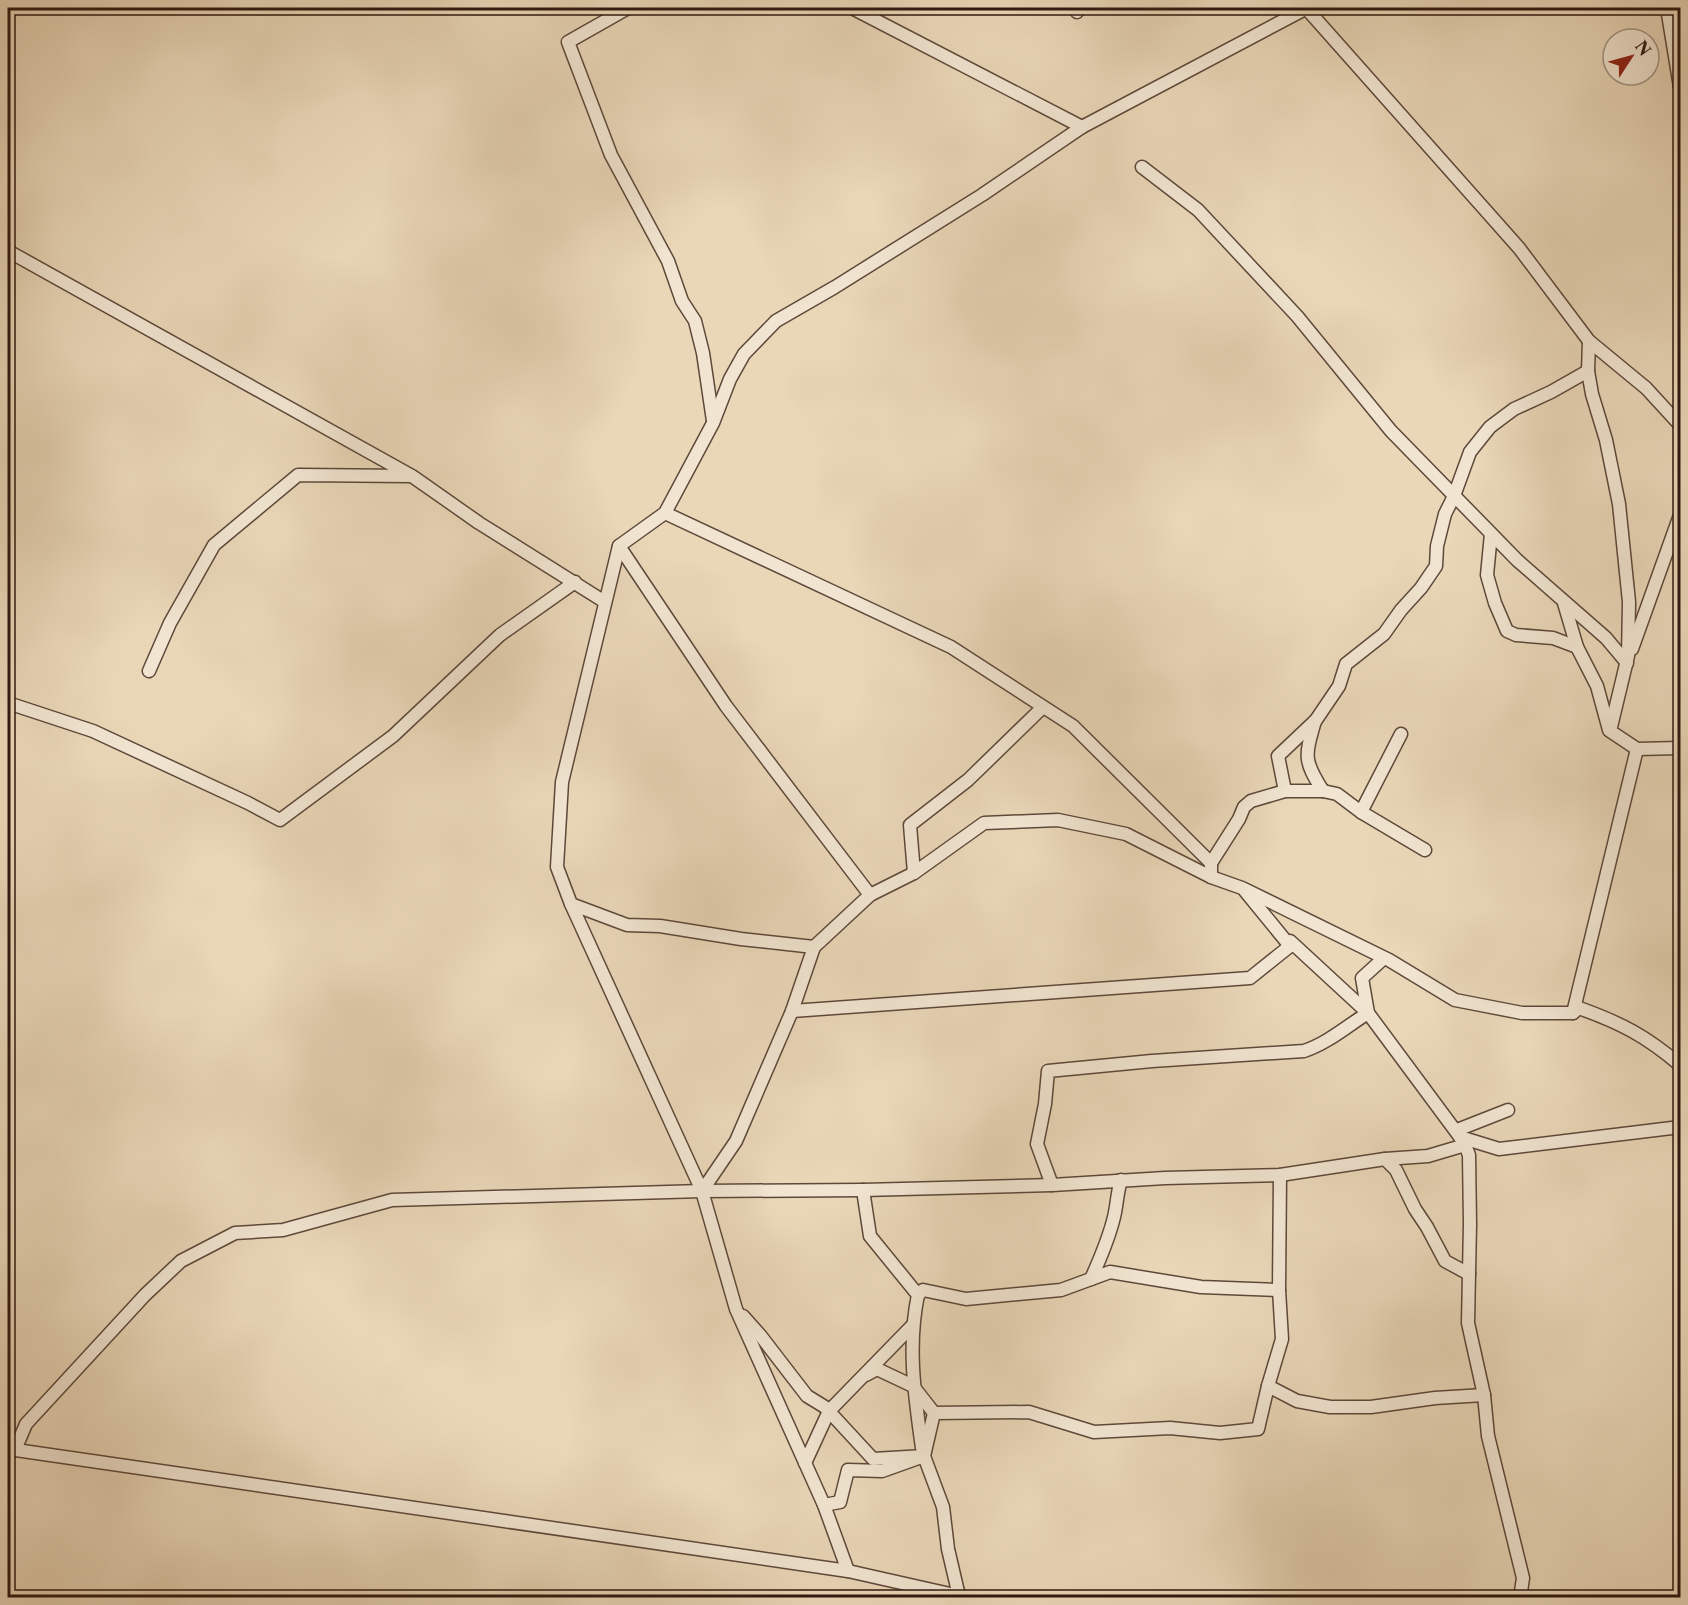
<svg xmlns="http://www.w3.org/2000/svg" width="1688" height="1605" font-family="'Libre Caslon Text',serif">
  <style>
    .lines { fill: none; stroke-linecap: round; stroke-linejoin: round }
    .minor-casing { stroke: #5e483a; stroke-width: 15 }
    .minor { stroke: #f1e5d1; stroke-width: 12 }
  </style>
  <rect width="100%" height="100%" fill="#e9d7b8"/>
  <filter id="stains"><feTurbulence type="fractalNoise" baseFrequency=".00333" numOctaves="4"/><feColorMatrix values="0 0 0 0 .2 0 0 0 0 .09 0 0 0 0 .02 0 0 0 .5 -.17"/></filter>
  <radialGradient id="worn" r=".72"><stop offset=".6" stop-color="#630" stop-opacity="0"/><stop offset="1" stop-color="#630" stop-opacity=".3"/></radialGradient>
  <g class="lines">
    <defs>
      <g id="minor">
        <polyline points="628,8 568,42 611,155 668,261 682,301 695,321 703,353 713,421"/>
        <polyline points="852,8 1082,127"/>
        <polyline points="1306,8 1519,248 1589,341 1646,388 1680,425"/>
        <polyline points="1667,8 1680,87"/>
        <polyline points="1077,12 1079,8"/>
        <polyline points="1142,167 1198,210 1297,316 1391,431 1517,560 1606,638 1627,663"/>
        <polyline points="8,251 412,476 479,523 605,602"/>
        <polyline points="1589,341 1588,371 1592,394 1606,440 1619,504 1629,602 1628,656 1610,731 1637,749 1680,748"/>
        <polyline points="665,513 951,647 1073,726 1211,863 1211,877"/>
        <polyline points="1491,534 1487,575 1495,603 1507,631 1516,635 1553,638 1577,647"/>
        <polyline points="619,546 726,706 870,895"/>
        <polyline points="1564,603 1577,647 1597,686 1609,730"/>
        <polyline points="1632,649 1680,515"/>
        <polyline points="149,671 170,623 214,545 298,475 411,476"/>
        <polyline points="8,703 93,731 248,803 280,820 393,736 500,635 575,582"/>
        <path d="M 1315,721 C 1305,756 1303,760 1323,791"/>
        <polyline points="1285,791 1278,756 1316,720 1339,686 1346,664 1384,634 1401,610 1421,588 1436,566 1437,546 1445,514 1454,496 1470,452 1490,427 1514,409 1551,392 1588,371"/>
        <polyline points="1361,812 1401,734"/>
        <polyline points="1211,863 1239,819 1244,807 1251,801 1285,791 1323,791 1337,794 1361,812 1425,850"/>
        <polyline points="914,873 910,825 968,780 1043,707"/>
        <polyline points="1245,891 1290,946 1290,941 1368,1013 1460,1137"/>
        <polyline points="571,904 627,925 660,926 741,939 814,947"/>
        <polyline points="792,1011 1250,978 1290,946"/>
        <polyline points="1573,1013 1637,749"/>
        <polyline points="1457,1130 1508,1110"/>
        <polyline points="1465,1145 1469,1155 1470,1224 1468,1323 1484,1395 1488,1436 1523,1578 1520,1598"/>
        <polyline points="1385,1159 1396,1170 1415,1209 1427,1227 1445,1261 1469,1274"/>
        <path d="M 1121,1180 C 1117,1193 1117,1205 1114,1217 C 1109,1238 1100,1259 1091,1279 L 1110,1272 L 1201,1287 L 1279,1290"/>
        <path d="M 1052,1185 L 1037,1144 L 1045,1104 L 1048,1071 L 1152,1061 L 1304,1051 C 1328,1043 1347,1026 1368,1013 L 1362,978 L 1384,958"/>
        <path d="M 863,1190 L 870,1236 L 918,1295 C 907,1347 915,1397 922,1448"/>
        <path d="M 702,1191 L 736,1141 L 792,1011 L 814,947 L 870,895 L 914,873 L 984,823 L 1058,820 L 1126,834 L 1211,877 L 1242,888 L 1389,960 L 1455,1000 L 1522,1013 L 1573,1013 L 1579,1008 C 1621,1023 1646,1036 1680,1065"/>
        <polyline points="918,1295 923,1290 966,1299 1061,1290 1091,1279"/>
        <polyline points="743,1316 760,1335 807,1396 825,1407 873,1459 924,1456 943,1507 948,1549 959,1596"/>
        <polyline points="866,1375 877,1369 913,1386 934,1413"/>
        <polyline points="1268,1386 1297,1401 1330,1407 1371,1407 1435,1398 1484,1395"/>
        <polyline points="9,1449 848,1571 968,1598"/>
        <polyline points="15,1450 26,1424 145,1295 181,1261 235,1233 283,1230 392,1200 702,1191 863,1190 1052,1185 1165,1178 1280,1175 1385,1159 1428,1156 1465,1145 1460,1137 1499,1149 1680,1127"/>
        <polyline points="805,1463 829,1411 912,1326"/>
        <polyline points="824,1505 840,1502 848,1470 882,1471 924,1456 934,1413 1029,1412 1094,1432 1170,1428 1220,1433 1258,1429 1268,1386 1282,1339 1279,1290 1280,1175"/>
        <polyline points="848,1571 824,1505 736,1309 702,1191 571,904 557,867 562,782 619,546 665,513 713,423 730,379 744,354 776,321 835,287 982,195 1082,127 1307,8"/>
      </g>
    </defs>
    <use href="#minor" class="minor-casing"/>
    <use href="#minor" class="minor"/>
  </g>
  <rect width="1688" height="1605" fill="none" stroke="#e9d7b8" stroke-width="30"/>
  <rect x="9" y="9" width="1670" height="1587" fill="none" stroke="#2f1810" stroke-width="3"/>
  <rect x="15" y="15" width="1658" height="1575" fill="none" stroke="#2f1810" stroke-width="1.5"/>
  <g transform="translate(1631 57) rotate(54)"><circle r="28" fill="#f1e5d1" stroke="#a39384" stroke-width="1.5"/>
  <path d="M0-4.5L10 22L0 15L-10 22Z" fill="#8f2418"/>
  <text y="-9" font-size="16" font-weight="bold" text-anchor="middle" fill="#2f1810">N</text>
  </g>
  <rect width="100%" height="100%" filter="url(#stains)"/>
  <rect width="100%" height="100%" fill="url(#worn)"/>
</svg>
